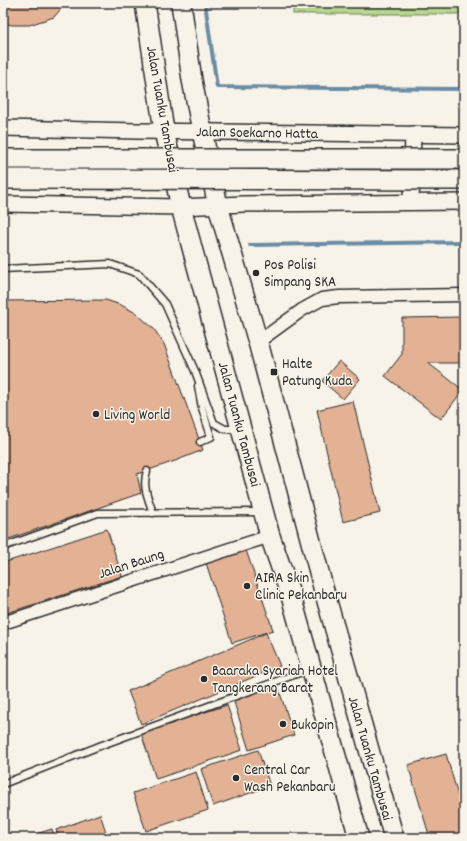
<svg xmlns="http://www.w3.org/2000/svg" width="467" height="841" font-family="Dekko,sans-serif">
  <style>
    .green { fill: #b8d68f; stroke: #72805d }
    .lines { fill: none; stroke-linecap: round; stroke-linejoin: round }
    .stream { stroke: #6b8ca4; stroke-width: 4 }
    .building { fill: #e3b294; stroke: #2b2b2b }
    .service-casing { stroke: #2b2b2b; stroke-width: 9 }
    .minor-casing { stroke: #2b2b2b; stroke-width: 15 }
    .tertiary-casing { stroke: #2b2b2b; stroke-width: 18 }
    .primary-casing { stroke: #2b2b2b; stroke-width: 22 }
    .service { stroke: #f7f3e8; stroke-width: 6 }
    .minor { stroke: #f7f3e8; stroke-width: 12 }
    .tertiary { stroke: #f7f3e8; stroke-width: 15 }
    .primary { stroke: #f7f3e8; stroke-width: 19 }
    .primary-bridge-casing { stroke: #2b2b2b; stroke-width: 22; stroke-linecap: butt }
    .primary-bridge { stroke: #f7f3e8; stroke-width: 19 }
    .poi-dot { fill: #2b2b2b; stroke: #f7f3e8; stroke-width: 1.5 }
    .labels { text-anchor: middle; stroke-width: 3; stroke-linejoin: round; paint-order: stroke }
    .street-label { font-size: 15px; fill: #2b2b2b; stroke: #f7f3e8 }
    .poi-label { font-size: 15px; fill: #2b2b2b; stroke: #f7f3e8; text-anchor: start }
  </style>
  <rect width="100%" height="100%" fill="#f7f3e8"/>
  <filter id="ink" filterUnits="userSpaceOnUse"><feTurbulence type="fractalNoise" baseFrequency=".025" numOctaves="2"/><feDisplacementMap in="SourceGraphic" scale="8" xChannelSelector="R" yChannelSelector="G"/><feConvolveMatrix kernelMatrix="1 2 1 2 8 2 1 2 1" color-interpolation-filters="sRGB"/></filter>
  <g filter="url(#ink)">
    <rect class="green" x="293" y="3" width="171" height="11"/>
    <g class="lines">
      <g class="stream">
        <polyline points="205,3 217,87 464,89"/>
        <polyline points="250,245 464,242"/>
      </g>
    </g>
    <g class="building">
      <polygon points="3,3 66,3 54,17 29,25 12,25 3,23"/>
      <polygon points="106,300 121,305 136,313 154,329 164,344 203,450 175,461 137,474 141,493 3,541 3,301"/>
      <polygon points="464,317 464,363 428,363 463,390 441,419 385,376 402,354 402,318"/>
      <polygon points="339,361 360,379 343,399 322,381"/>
      <polygon points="353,401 380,513 343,522 317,410"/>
      <polygon points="107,529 122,576 7,613 3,600 3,563"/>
      <polygon points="246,550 273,630 232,643 206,563"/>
      <polygon points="266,633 280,666 141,724 128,691"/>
      <polygon points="277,684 294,735 249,750 233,699"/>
      <polygon points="227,705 242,750 156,779 141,733"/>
      <polygon points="258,750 270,786 213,806 201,769"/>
      <polygon points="446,754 464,816 464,838 430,838 408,765"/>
      <polygon points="196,772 208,810 146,831 133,793"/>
      <polygon points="100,814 108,838 59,838 56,830"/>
      <polygon points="52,829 55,838 23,838"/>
    </g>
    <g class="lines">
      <defs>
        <g id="service">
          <polyline points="3,269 110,264 139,274 165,304 195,371 214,423 225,429 239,429"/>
          <polyline points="198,386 202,408 211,437 200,442"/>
          <path d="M 147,471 C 142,486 148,498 153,513"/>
          <polyline points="3,547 98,513 260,512"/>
          <polyline points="3,784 102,745 310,669"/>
        </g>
        <g id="minor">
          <polyline points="258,342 302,310 322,299 339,297 464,295"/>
          <polyline points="3,623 270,536"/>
        </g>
        <g id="tertiary">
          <polyline points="3,128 137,131 464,135"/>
          <polyline points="411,202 413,134"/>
          <polyline points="3,204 181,207 243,204 464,202"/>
        </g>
        <g id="primary">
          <polyline points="145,3 164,131 181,207 270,536 291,596 359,838"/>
          <polyline points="181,3 192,80 202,131 218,206 258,342 323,587 394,838"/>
        </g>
      </defs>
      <use href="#service" class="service-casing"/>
      <use href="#minor" class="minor-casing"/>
      <use href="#tertiary" class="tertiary-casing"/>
      <use href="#primary" class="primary-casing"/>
      <use href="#service" class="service"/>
      <use href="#minor" class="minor"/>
      <use href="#tertiary" class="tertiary"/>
      <use href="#primary" class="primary"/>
      <defs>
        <g id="primary-bridge">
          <polyline points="3,159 464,159"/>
          <polyline points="3,179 464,180"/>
        </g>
      </defs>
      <use href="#primary-bridge" class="primary-bridge-casing"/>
      <use href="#primary-bridge" class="primary-bridge"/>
    </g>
  </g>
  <g class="poi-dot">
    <circle cx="256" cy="273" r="4"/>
    <rect x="270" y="368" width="8" height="8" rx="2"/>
    <circle cx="96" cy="414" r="4"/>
    <circle cx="247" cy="586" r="4"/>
    <circle cx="204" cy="679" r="4"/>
    <circle cx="283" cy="724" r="4"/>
    <circle cx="236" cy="778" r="4"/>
  </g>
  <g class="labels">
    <g class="street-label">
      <text transform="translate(163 109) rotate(80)" y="5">Jalan Tuanku Tambusai</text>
      <text transform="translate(257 132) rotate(1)" y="5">Jalan Soekarno Hatta</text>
      <text transform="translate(240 424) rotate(75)" y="5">Jalan Tuanku Tambusai</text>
      <text transform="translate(131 563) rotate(-18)" y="5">Jalan Baung</text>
      <text transform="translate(371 758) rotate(74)" y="5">Jalan Tuanku Tambusai</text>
    </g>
    <g class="poi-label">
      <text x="264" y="269">Pos Polisi<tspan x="264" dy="17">Simpang SKA</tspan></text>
      <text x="282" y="368">Halte<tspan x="282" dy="17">Patung Kuda</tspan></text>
      <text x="104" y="419">Living World</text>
      <text x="255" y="582">AIRA Skin<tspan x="255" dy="17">Clinic Pekanbaru</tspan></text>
      <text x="212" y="675">Baaraka Syariah Hotel<tspan x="212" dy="17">Tangkerang Barat</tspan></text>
      <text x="291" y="729">Bukopin</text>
      <text x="244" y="774">Central Car<tspan x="244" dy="17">Wash Pekanbaru</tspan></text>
    </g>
  </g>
  <rect width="467" height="841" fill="none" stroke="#f7f3e8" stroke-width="16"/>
  <rect x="8" y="8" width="451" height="825" fill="none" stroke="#2b2b2b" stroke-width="1.5" filter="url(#ink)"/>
</svg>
